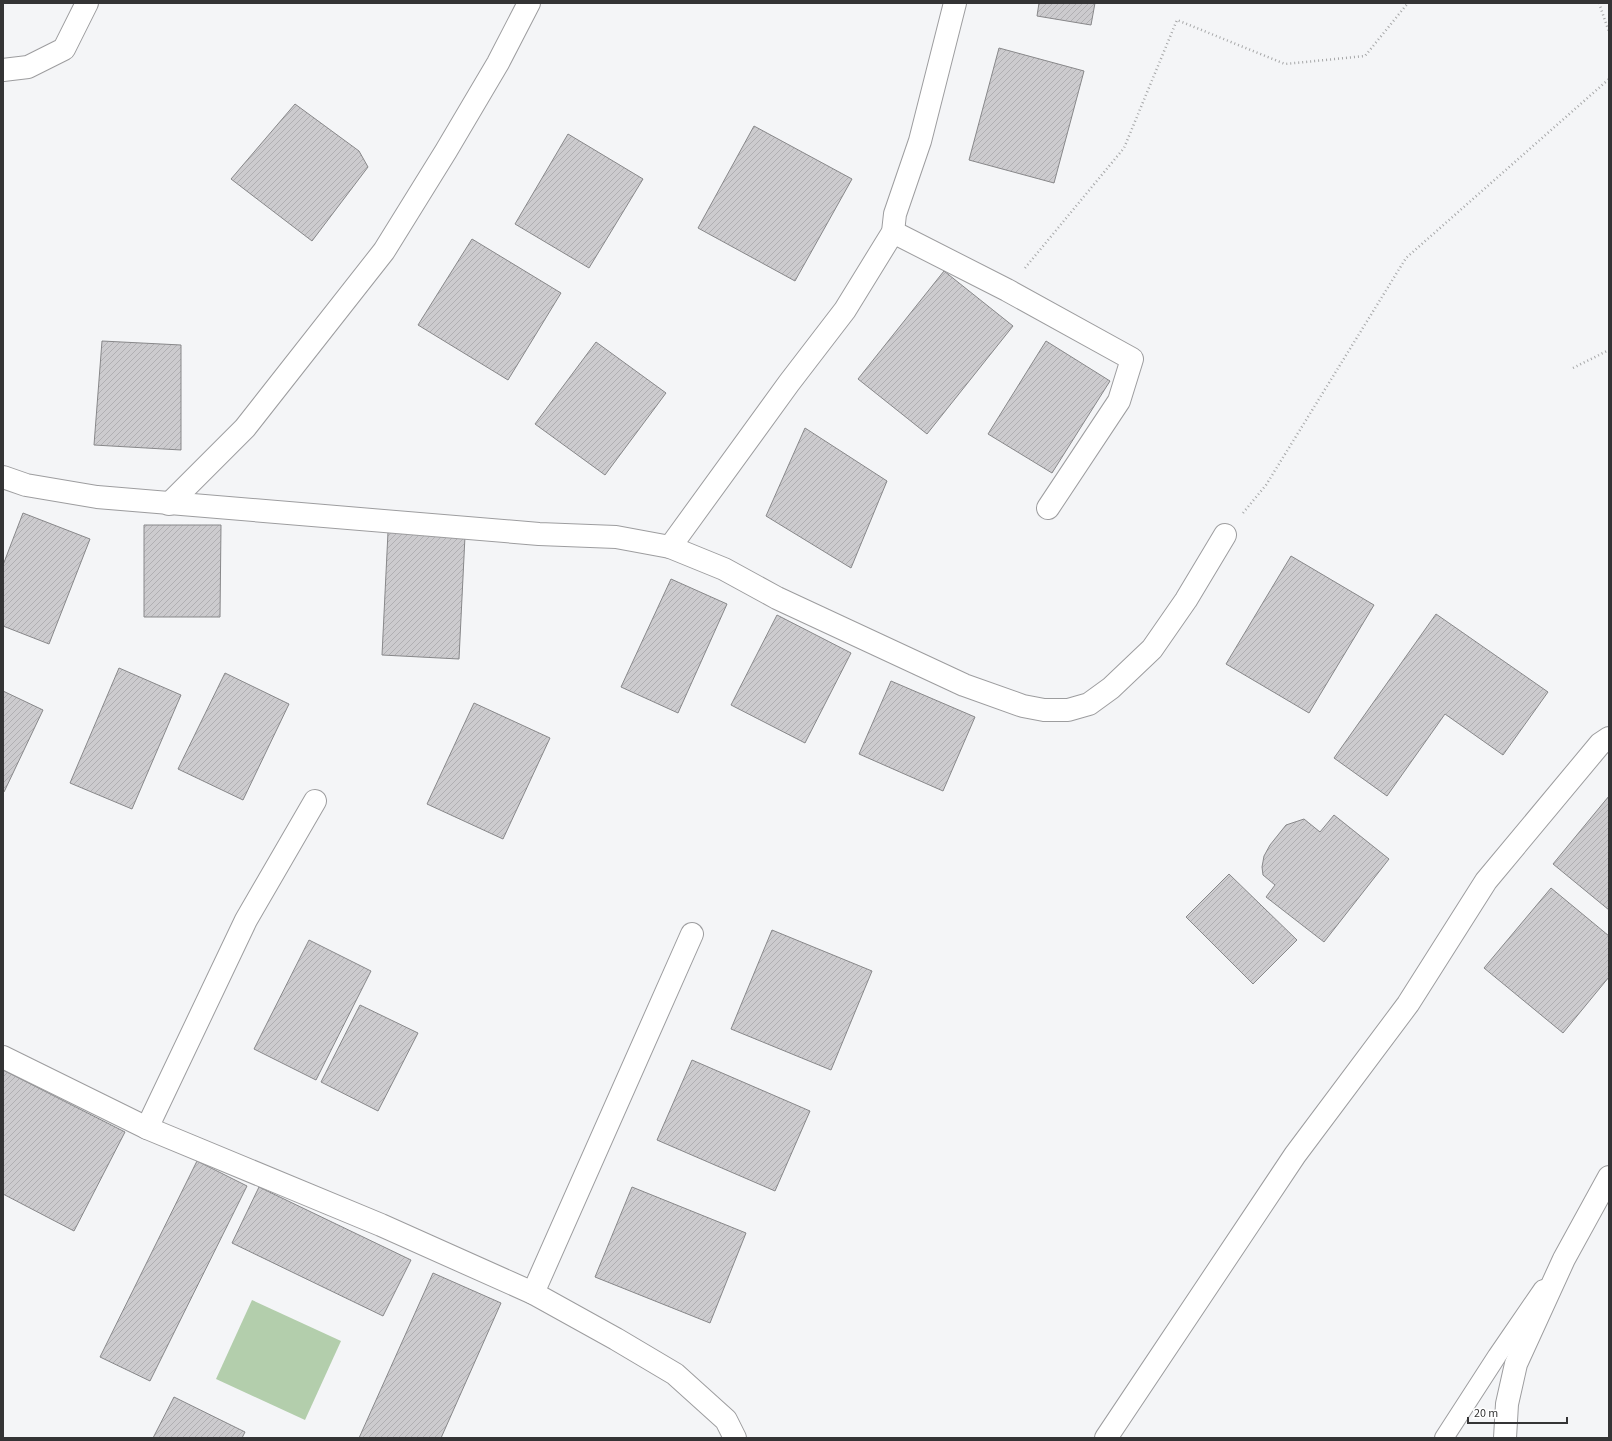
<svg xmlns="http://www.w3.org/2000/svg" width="1612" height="1441" font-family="'Source Sans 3',sans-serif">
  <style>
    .pitch { fill: #b3ceac }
    .building { fill: url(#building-hatch); stroke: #88888a }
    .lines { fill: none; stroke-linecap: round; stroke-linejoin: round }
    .lane-casing { stroke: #9d9d9f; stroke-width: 20 }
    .street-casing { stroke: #9d9d9f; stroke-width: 24 }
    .path { stroke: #a6a7a8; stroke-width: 2.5; stroke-dasharray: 1 3; stroke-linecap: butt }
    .lane { stroke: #fff; stroke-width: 18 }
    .street { stroke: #fff; stroke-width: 22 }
  </style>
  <defs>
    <pattern id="building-hatch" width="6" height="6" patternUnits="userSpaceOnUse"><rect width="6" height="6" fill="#cccbce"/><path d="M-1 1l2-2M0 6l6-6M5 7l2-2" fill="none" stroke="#b0afb2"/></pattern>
  </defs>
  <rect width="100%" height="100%" fill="#f4f5f7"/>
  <polygon class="pitch" points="252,1300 341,1341 305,1420 216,1379"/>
  <g class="building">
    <polygon points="1039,3 1095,3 1091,25 1037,16"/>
    <polygon points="999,48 1084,71 1054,183 969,160"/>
    <polygon points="295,104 359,151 368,167 312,241 231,179"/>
    <polygon points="754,126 852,179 795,281 698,228"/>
    <polygon points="568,134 643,179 589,268 515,224"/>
    <polygon points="472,239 561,293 508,380 418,325"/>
    <polygon points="944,271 1013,326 927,434 858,379"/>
    <polygon points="102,341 181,345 181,450 94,445"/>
    <polygon points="1046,341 1110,381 1052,473 988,434"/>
    <polygon points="596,342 666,393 605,475 535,424"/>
    <polygon points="805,428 887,481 851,568 766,516"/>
    <polygon points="23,513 90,539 49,644 3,626 3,565"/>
    <polygon points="144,525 221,525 220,617 144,617"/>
    <polygon points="388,532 465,536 459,659 382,655"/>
    <polygon points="1291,556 1374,605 1309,713 1226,664"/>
    <polygon points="671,579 727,604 678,713 621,687"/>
    <polygon points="1436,614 1548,692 1503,755 1445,714 1387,796 1334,758"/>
    <polygon points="777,615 851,653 805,743 731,705"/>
    <polygon points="119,668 181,695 132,809 70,783"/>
    <polygon points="225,673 289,704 243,800 178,769"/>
    <polygon points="891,681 975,717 943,791 859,754"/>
    <polygon points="3,691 43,710 4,792 3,792"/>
    <polygon points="474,703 550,738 503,839 427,804"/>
    <polygon points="1609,796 1609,910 1553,864"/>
    <polygon points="1334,815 1389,859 1324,942 1266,897 1275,885 1263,875 1262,867 1264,856 1270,845 1286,825 1304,819 1320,832"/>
    <polygon points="1229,874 1297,940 1253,984 1186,917"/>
    <polygon points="1551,888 1609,936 1609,977 1563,1033 1484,968"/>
    <polygon points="772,930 872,971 831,1070 731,1029"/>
    <polygon points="309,940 371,971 316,1080 254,1049"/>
    <polygon points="360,1005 418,1033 378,1111 321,1082"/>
    <polygon points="692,1060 810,1111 775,1191 657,1140"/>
    <polygon points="3,1070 125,1132 74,1231 3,1194"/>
    <polygon points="197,1161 247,1186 150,1381 100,1357"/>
    <polygon points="259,1187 411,1260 383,1316 232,1243"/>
    <polygon points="632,1187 746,1233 710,1323 595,1277"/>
    <polygon points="433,1273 501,1303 441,1438 359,1438"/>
    <polygon points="174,1397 245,1432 242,1438 153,1438"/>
  </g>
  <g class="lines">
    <defs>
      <polyline id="lane" points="1444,1438 1497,1356 1543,1289"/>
      <g id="street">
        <polyline points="3,70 28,67 64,49 87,3"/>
        <polyline points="893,232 1007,290 1132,359 1119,401 1048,508"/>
        <polyline points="3,477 26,485 97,497 539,534 616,537 670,547 724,569 777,598 964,685 1023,706 1044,710 1068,710 1089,704 1111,688 1152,649 1186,600 1225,535"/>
        <polyline points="169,504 245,428 384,251 446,151 498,63 529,3"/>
        <polyline points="670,547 789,383 845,310 893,232 895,214 920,141 955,3"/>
        <polyline points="3,1057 147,1128 381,1225 533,1293 616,1339 675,1374 726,1420 735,1438"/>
        <polyline points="147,1128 246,920 315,801"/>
        <polyline points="533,1293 692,934"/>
        <polyline points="1106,1438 1295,1155 1408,1004 1486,881 1600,744 1609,738"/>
        <polyline points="1505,1438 1507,1404 1516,1364 1564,1259 1609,1177"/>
      </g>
    </defs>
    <use href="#lane" class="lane-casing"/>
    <use href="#street" class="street-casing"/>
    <g class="path">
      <polyline points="1599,3 1609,32"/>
      <polyline points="1025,268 1124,148 1177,20 1285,64 1365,56 1408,3"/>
      <polyline points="1573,368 1609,350"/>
      <polyline points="1243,513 1266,485 1406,258 1609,79"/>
    </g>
    <use href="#lane" class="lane"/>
    <use href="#street" class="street"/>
  </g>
  <rect width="1612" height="1441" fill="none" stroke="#343435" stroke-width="8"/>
  <path d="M1468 1417v6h99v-6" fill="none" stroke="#343435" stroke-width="2"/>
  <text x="1474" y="1417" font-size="12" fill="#343435" stroke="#ffffff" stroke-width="3" paint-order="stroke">20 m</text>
</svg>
